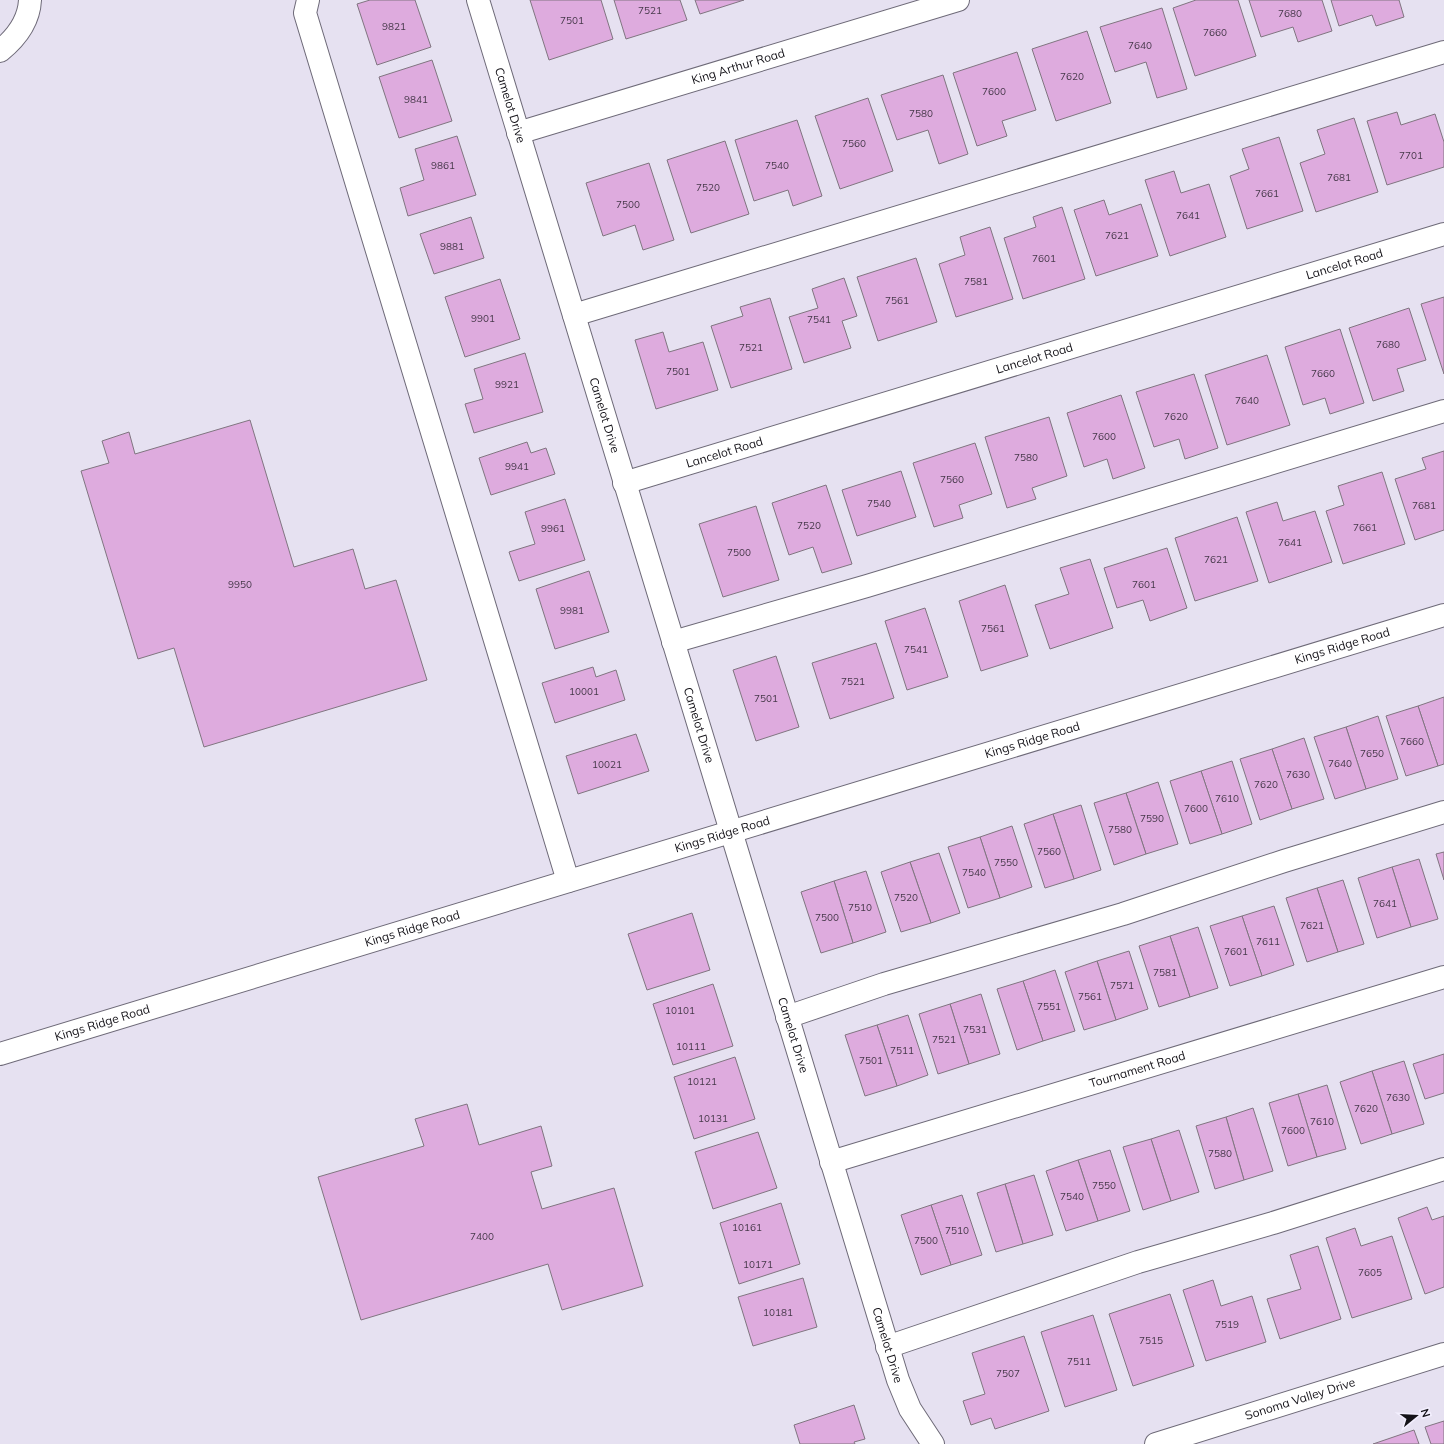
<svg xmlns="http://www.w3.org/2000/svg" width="1444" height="1444" font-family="Mulish,sans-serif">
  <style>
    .building { fill: #deabde; stroke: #807580 }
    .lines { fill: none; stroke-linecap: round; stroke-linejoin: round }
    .minor-casing { stroke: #6e6a78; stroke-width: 24 }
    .minor { stroke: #fff; stroke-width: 22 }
    .labels { text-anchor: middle; stroke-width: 3; stroke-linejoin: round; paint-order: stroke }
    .number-label { font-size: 10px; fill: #46384a }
    .street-label { font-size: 12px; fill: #141218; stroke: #f3effe }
  </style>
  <rect width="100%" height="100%" fill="#e6e1f1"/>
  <g class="building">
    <polygon points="370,0 415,0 431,47 377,65 357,4"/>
    <polygon points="530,0 601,0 613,39 549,60"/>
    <polygon points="614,0 680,0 687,20 626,39"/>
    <polygon points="695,0 744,0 700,14"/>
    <polygon points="1196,0 1238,0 1256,56 1195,76 1173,8"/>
    <polygon points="1249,0 1322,0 1332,31 1298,42 1293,27 1261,37"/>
    <polygon points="1331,0 1399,0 1404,17 1376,26 1372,15 1339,26"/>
    <polygon points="1162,8 1187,89 1157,98 1146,62 1115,72 1100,27"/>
    <polygon points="1087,31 1111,103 1056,121 1032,49"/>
    <polygon points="1017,52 1036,110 1002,121 1007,136 977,146 953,73"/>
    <polygon points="432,60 452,121 399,138 379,77"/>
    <polygon points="943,75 968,154 939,164 928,130 897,140 881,95"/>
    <polygon points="868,98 893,171 840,189 815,116"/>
    <polygon points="1397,112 1401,125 1435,114 1444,142 1444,167 1387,185 1367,121"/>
    <polygon points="1354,118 1378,192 1316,212 1300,163 1325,154 1317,130"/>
    <polygon points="797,120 822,196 793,206 788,190 754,201 735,140"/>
    <polygon points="457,136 476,195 408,216 400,188 424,180 415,149"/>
    <polygon points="1279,137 1303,211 1247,229 1230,176 1249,169 1242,149"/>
    <polygon points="725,141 749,214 691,233 667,160"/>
    <polygon points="649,163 674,240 643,250 635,225 603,236 586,183"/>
    <polygon points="1174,171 1181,193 1209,184 1226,237 1170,256 1145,180"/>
    <polygon points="1104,200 1109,215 1141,204 1158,256 1096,276 1074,210"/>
    <polygon points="1062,207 1085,279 1023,299 1004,238 1036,227 1033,217"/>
    <polygon points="471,217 484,258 434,274 420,234"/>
    <polygon points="990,227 1013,299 956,317 939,264 965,255 960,237"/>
    <polygon points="916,258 937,322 878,341 857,277"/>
    <polygon points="844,278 857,316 842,321 851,348 804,363 789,317 818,308 812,289"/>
    <polygon points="500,279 520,339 465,357 445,297"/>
    <polygon points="1444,297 1444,374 1421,304"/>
    <polygon points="770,298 792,369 731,388 711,326 743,316 740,307"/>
    <polygon points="1409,308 1426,360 1397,369 1404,391 1373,401 1349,328"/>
    <polygon points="1340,329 1364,403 1330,414 1325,398 1303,405 1285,347"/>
    <polygon points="663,332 669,352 703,342 718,390 656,409 635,340"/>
    <polygon points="525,353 543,412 474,433 465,404 483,399 474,369"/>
    <polygon points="1267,355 1290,425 1227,445 1205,375"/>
    <polygon points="1194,374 1218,448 1185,459 1179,439 1154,447 1136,392"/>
    <polygon points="1121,395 1145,468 1113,479 1107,459 1084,467 1067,413"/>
    <polygon points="1049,417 1067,476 1032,488 1036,499 1007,508 985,437"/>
    <polygon points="250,420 294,567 353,549 365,589 396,580 427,680 204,747 174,648 138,659 81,471 109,463 102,441 129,432 135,454"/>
    <polygon points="527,442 531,453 546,448 555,474 491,495 479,458"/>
    <polygon points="975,443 992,494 959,505 963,518 934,527 913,463"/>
    <polygon points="1444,451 1444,530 1415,540 1395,479 1426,469 1422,458"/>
    <polygon points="901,471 916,517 857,536 842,490"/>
    <polygon points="1382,472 1405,544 1343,564 1326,511 1344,505 1338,486"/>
    <polygon points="826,485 852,564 822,573 813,547 789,555 772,503"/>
    <polygon points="565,499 585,560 519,581 509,552 535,544 525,512"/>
    <polygon points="1277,502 1283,521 1315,511 1332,562 1269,583 1246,512"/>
    <polygon points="756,506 779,580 723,597 699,524"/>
    <polygon points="1237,517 1258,581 1195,601 1175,538"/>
    <polygon points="1167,548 1187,608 1150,621 1143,600 1117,608 1104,568"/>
    <polygon points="1090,559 1113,628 1050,649 1035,605 1069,594 1060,568"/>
    <polygon points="589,571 609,632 555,649 536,589"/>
    <polygon points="1005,585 1028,656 981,671 959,601"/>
    <polygon points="925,608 948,677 907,690 885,621"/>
    <polygon points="876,643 894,698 830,719 812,663"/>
    <polygon points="776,656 799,727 756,741 733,670"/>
    <polygon points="593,667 596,677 616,670 625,700 555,723 542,683"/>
    <polygon points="1444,697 1444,764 1438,766 1418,706"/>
    <polygon points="1418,706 1438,766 1406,776 1386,716"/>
    <polygon points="1378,716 1398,779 1366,789 1346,727"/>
    <polygon points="1346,727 1366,789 1335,799 1314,737"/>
    <polygon points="636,734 649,771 578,794 566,756"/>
    <polygon points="1304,738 1324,799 1292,809 1272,749"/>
    <polygon points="1272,749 1292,809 1260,820 1240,759"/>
    <polygon points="1232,761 1252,824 1222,834 1201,771"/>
    <polygon points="1201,771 1222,834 1190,844 1170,781"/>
    <polygon points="1158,782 1178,844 1146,854 1126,793"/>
    <polygon points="1126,793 1146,854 1114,865 1094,803"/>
    <polygon points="1081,805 1101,870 1074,879 1053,814"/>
    <polygon points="1053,814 1074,879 1045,888 1024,824"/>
    <polygon points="1012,826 1032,887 1000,898 980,837"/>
    <polygon points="980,837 1000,898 968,908 948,847"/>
    <polygon points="1444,852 1444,880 1436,854"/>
    <polygon points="939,853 960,913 931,923 910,862"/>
    <polygon points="1419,859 1438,919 1411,927 1392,867"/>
    <polygon points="910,862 931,923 901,932 881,872"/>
    <polygon points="1392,867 1411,927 1377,938 1358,878"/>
    <polygon points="866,871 886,932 853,943 834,881"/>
    <polygon points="1343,880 1364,944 1338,952 1317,888"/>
    <polygon points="834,881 853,943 821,953 801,892"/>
    <polygon points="1317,888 1338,952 1307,962 1286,898"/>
    <polygon points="1274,906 1294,965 1262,976 1242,916"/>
    <polygon points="692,913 710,970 647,990 628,934"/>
    <polygon points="1242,916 1262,976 1230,986 1210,926"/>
    <polygon points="1198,927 1218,988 1190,997 1170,936"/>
    <polygon points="1170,936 1190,997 1159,1007 1139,946"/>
    <polygon points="1129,951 1148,1009 1116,1020 1097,961"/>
    <polygon points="1097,961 1116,1020 1084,1030 1065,972"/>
    <polygon points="1055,970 1075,1031 1043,1041 1023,981"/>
    <polygon points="1023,981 1043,1041 1017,1050 997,989"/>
    <polygon points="713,984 733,1046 673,1065 653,1004"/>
    <polygon points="981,994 1000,1054 969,1064 950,1004"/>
    <polygon points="950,1004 969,1064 938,1074 919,1014"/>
    <polygon points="908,1015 928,1075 897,1086 877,1025"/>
    <polygon points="877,1025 897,1086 865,1096 845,1035"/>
    <polygon points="1444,1054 1444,1093 1425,1099 1413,1064"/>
    <polygon points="735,1057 755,1119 694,1139 674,1077"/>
    <polygon points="1404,1061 1424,1124 1392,1134 1372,1071"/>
    <polygon points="1372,1071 1392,1134 1361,1144 1340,1082"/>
    <polygon points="1327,1085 1346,1149 1317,1157 1298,1094"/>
    <polygon points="1298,1094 1317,1157 1288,1166 1269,1103"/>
    <polygon points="467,1104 479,1145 541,1126 552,1166 531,1172 542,1209 614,1188 643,1286 562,1310 548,1264 361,1320 318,1177 424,1146 415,1119"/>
    <polygon points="1253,1108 1273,1171 1244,1180 1226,1117"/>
    <polygon points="1226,1117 1244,1180 1215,1189 1196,1126"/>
    <polygon points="1179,1130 1199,1192 1171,1201 1151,1139"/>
    <polygon points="758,1132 777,1188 713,1209 695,1152"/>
    <polygon points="1151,1139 1171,1201 1143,1210 1123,1147"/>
    <polygon points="1110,1150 1130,1211 1098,1221 1078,1160"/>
    <polygon points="1078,1160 1098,1221 1066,1231 1046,1171"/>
    <polygon points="1034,1175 1053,1235 1023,1244 1005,1184"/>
    <polygon points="1005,1184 1023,1244 996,1252 977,1193"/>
    <polygon points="962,1195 982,1255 951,1265 931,1205"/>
    <polygon points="781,1203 800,1264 739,1284 720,1223"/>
    <polygon points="931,1205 951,1265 921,1275 901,1215"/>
    <polygon points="1427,1207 1432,1220 1444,1216 1444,1287 1425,1294 1398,1218"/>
    <polygon points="1355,1228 1361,1246 1392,1236 1412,1299 1352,1318 1326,1238"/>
    <polygon points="1318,1246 1341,1319 1280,1339 1267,1299 1301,1289 1290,1255"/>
    <polygon points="803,1278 817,1327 753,1346 738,1297"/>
    <polygon points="1213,1280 1221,1306 1252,1296 1266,1342 1206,1361 1183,1290"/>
    <polygon points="1170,1294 1194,1366 1133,1386 1109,1314"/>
    <polygon points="1093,1315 1117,1390 1065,1407 1041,1332"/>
    <polygon points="1024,1336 1049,1411 995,1429 991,1418 971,1425 963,1401 985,1394 972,1353"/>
    <polygon points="854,1405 865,1439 854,1442 855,1444 800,1444 794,1425"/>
    <polygon points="1444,1421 1444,1444 1431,1444 1425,1427"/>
    <polygon points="1414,1430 1419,1444 1373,1444"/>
  </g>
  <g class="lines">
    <defs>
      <g id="minor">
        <polyline points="308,0 305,13 568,881"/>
        <path id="s1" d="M 478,0 L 898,1380 L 910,1409 L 933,1444"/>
        <path d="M 0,51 C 16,38 29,21 30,0"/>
        <path id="s2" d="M 518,133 L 958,0"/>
        <polyline points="574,315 1444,52"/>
        <path id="s3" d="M 624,483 L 1444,234"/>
        <polyline points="673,642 867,586 1444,411"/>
        <polyline points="787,1017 884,984 1123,914 1284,861 1444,812"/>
        <path id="s4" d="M 0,1054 L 1444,615"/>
        <path id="s5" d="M 831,1162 L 1444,977"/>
        <polyline points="887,1347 1138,1262 1273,1223 1444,1169"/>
        <path id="s6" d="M 1156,1444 L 1444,1354"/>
      </g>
    </defs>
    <use href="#minor" class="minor-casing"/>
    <use href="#minor" class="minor"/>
  </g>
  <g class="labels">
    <g class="number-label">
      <text x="650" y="14">7521</text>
      <text x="1290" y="17">7680</text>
      <text x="572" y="24">7501</text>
      <text x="394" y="30">9821</text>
      <text x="1215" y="36">7660</text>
      <text x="1140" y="49">7640</text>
      <text x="1072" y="80">7620</text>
      <text x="994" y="95">7600</text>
      <text x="416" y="103">9841</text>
      <text x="921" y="117">7580</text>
      <text x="854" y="147">7560</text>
      <text x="1411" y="159">7701</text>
      <text x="443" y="169">9861</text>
      <text x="777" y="169">7540</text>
      <text x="1339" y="181">7681</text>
      <text x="708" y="191">7520</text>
      <text x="1267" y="197">7661</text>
      <text x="628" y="208">7500</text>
      <text x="1188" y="219">7641</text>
      <text x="1117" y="239">7621</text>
      <text x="452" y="250">9881</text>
      <text x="1044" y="262">7601</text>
      <text x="976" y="285">7581</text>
      <text x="897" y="304">7561</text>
      <text x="483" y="322">9901</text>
      <text x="819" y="323">7541</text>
      <text x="1388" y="348">7680</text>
      <text x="751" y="351">7521</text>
      <text x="678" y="375">7501</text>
      <text x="1323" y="377">7660</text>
      <text x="507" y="388">9921</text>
      <text x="1247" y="404">7640</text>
      <text x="1176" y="420">7620</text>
      <text x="1104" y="440">7600</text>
      <text x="1026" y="461">7580</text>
      <text x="517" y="470">9941</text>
      <text x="952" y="483">7560</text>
      <text x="879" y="507">7540</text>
      <text x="1424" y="509">7681</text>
      <text x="809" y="529">7520</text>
      <text x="1365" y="531">7661</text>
      <text x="553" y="532">9961</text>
      <text x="1290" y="546">7641</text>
      <text x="739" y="556">7500</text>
      <text x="1216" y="563">7621</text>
      <text x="240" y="588">9950</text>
      <text x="1144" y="588">7601</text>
      <text x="572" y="614">9981</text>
      <text x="993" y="632">7561</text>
      <text x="916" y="653">7541</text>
      <text x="853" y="685">7521</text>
      <text x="584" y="695">10001</text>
      <text x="766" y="702">7501</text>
      <text x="1412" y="745">7660</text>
      <text x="1372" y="757">7650</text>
      <text x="1340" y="767">7640</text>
      <text x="607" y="768">10021</text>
      <text x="1298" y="778">7630</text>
      <text x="1266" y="788">7620</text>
      <text x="1227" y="802">7610</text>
      <text x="1196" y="812">7600</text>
      <text x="1152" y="822">7590</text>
      <text x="1120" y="833">7580</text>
      <text x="1049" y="855">7560</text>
      <text x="1006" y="866">7550</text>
      <text x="974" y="876">7540</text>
      <text x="906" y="901">7520</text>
      <text x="1385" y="907">7641</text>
      <text x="860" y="911">7510</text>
      <text x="827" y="921">7500</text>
      <text x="1312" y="929">7621</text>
      <text x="1268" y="945">7611</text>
      <text x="1236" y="955">7601</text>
      <text x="1165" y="976">7581</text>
      <text x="1122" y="989">7571</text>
      <text x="1090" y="1000">7561</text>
      <text x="1049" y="1010">7551</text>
      <text x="680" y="1014">10101</text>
      <text x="975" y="1033">7531</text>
      <text x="944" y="1043">7521</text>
      <text x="691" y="1050">10111</text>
      <text x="902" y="1054">7511</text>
      <text x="871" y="1064">7501</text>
      <text x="702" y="1085">10121</text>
      <text x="1398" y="1101">7630</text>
      <text x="1366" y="1112">7620</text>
      <text x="713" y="1122">10131</text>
      <text x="1322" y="1125">7610</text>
      <text x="1293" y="1134">7600</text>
      <text x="1220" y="1157">7580</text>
      <text x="1104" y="1189">7550</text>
      <text x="1072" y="1200">7540</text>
      <text x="747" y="1231">10161</text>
      <text x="957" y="1234">7510</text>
      <text x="482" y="1240">7400</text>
      <text x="926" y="1244">7500</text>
      <text x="758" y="1268">10171</text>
      <text x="1370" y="1276">7605</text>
      <text x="778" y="1316">10181</text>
      <text x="1227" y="1328">7519</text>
      <text x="1151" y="1344">7515</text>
      <text x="1079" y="1365">7511</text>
      <text x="1008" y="1377">7507</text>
    </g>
    <g class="street-label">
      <text dy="4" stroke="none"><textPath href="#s2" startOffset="230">King Arthur Road</textPath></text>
      <text dy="4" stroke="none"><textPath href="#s1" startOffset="110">Camelot Drive</textPath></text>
      <text dy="4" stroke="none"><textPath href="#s3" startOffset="753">Lancelot Road</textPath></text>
      <text dy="4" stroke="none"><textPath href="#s3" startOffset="429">Lancelot Road</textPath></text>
      <text dy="4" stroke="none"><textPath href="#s1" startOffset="434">Camelot Drive</textPath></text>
      <text dy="4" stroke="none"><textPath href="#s3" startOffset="105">Lancelot Road</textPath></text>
      <text dy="4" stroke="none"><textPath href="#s4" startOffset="1403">Kings Ridge Road</textPath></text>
      <text dy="4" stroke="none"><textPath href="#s1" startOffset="758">Camelot Drive</textPath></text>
      <text dy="4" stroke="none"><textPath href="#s4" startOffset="1079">Kings Ridge Road</textPath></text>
      <text dy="4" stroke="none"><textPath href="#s4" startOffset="755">Kings Ridge Road</textPath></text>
      <text dy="4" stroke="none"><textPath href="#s4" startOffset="431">Kings Ridge Road</textPath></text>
      <text dy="4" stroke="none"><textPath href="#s4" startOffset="107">Kings Ridge Road</textPath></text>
      <text dy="4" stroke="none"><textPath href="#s1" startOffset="1082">Camelot Drive</textPath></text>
      <text dy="4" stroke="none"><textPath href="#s5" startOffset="320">Tournament Road</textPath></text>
      <text dy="4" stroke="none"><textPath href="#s1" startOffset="1406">Camelot Drive</textPath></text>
      <text dy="4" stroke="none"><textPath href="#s6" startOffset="151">Sonoma Valley Drive</textPath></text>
    </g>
  </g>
  <g transform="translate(1416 1416) rotate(72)" stroke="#f3effe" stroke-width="3" paint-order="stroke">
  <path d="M0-3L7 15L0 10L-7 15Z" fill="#141218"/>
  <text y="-6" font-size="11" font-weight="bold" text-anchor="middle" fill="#141218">N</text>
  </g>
</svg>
